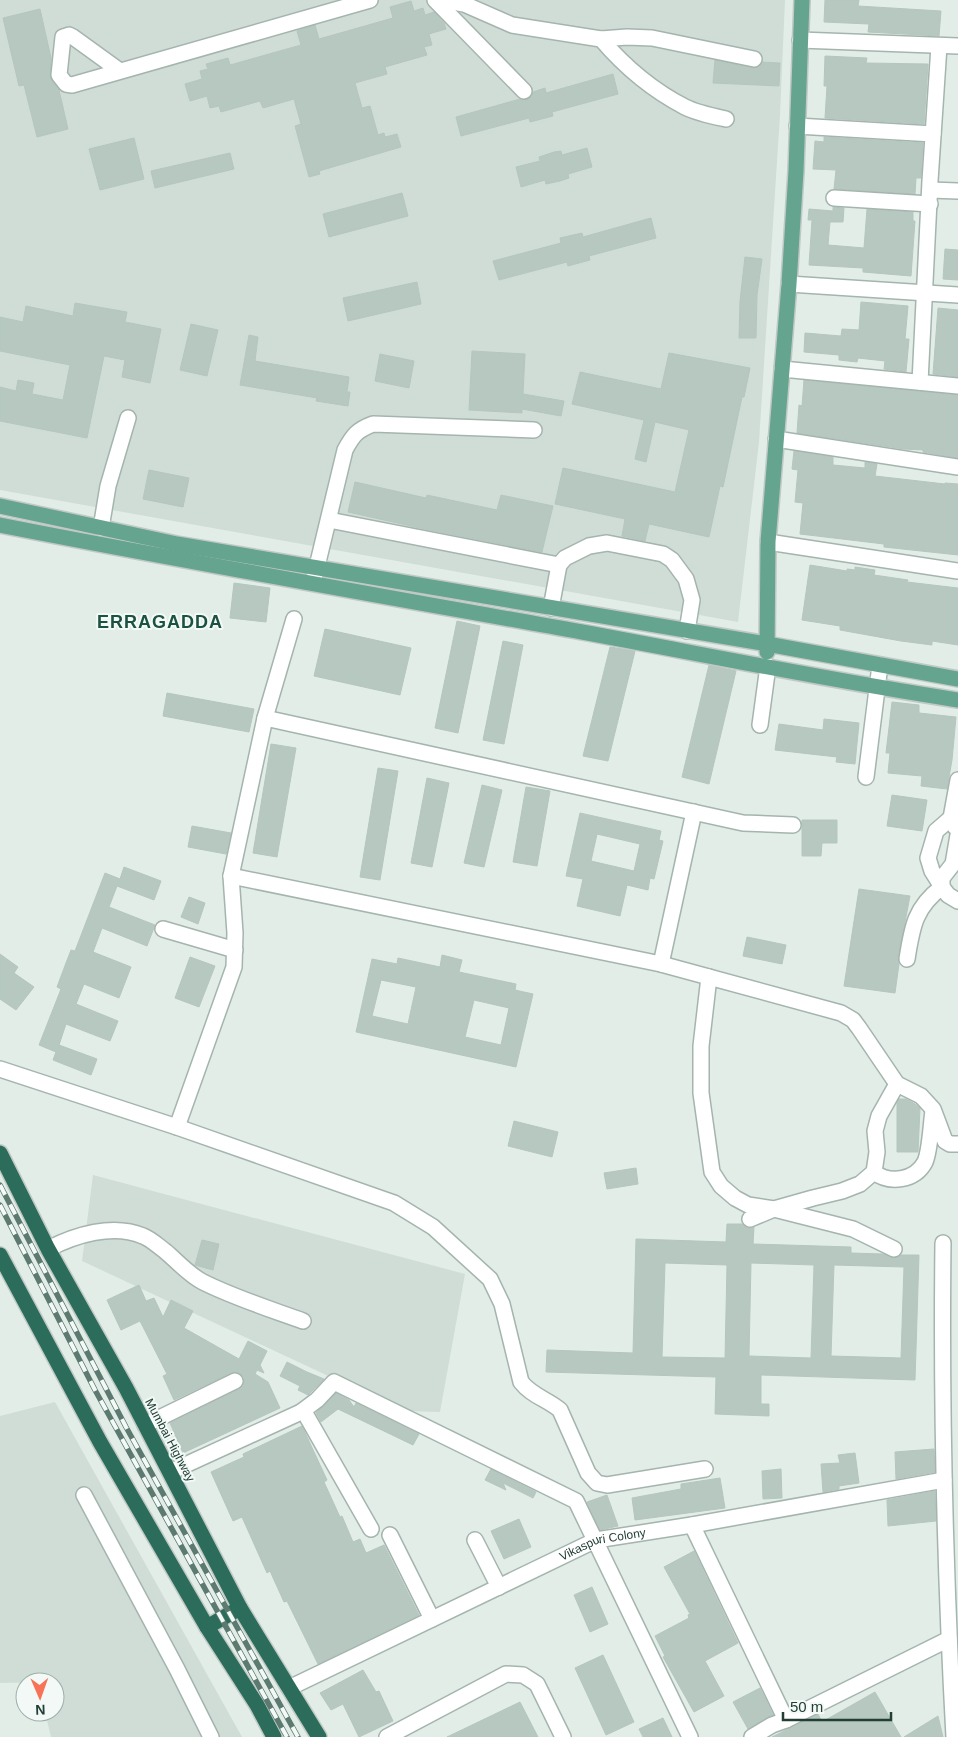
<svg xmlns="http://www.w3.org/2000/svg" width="958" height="1737" font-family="Helvetica,sans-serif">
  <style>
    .built { fill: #d0ddd6 }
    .building { fill: #b7c8c0; stroke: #b4c7be; fill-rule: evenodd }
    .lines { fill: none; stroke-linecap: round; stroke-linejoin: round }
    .minor-casing { stroke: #a4b5ae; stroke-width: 18 }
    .major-casing { stroke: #c1c9c6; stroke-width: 18 }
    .highway-casing { stroke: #c1c9c6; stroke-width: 18 }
    .minor { stroke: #fff; stroke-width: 15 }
    .major { stroke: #65a48f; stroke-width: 15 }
    .highway { stroke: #2c6c5a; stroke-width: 15 }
    .rail-casing { stroke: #5c7a70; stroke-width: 5.5 }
    .rail { stroke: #f3f9f6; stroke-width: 4; stroke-dasharray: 11; stroke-linecap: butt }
    .labels { text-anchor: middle; stroke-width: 4; stroke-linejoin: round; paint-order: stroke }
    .street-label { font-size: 12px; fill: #213f35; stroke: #f3f9f6 }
    .district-label { font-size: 18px; font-weight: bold; letter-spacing: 1px; fill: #1c5241; stroke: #f3f9f6 }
  </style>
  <rect width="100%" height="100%" fill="#e2ede7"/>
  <g class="built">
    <polygon points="0,0 785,0 780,115 759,442 738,622 0,490"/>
    <polygon points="93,1175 465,1274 440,1412 403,1411 82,1261"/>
    <polygon points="55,1402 242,1737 51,1737 45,1712 55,1712 55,1682 0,1683 0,1416"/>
  </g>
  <g class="building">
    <polygon points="825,0 859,0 858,6 941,11 939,36 868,32 869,24 824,22"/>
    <polygon points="411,1 414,11 423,8 425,15 434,12 444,23 446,29 429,34 432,45 424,47 427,55 385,67 387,74 355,83 362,108 370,106 378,135 384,133 385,137 397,134 401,147 319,171 320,174 309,177 295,126 301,124 294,99 263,108 260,101 221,112 219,106 210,108 207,96 190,101 185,84 202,79 200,71 208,69 206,64 228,58 230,65 301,45 297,31 315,25 319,39 393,18 390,7"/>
    <polygon points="40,9 51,58 50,75 52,81 59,90 68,129 37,137 24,85 19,86 3,18"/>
    <polygon points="825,56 867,58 866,63 928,64 924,124 825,118 827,86 824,86"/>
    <polygon points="715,60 753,68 757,68 762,62 780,63 779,86 713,83"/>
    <polygon points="613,74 618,94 552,112 553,116 530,122 529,118 461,136 456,117 520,99 527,100 531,97 533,92 545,88 546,93"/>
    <polygon points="824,137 923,143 921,178 916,178 915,194 834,189 836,170 813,169 815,141 824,142"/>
    <polygon points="134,138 144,179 100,190 89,149"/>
    <polygon points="587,148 592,167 568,174 569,178 560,181 546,184 545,180 521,187 516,167 540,161 539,157 554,152 561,151 562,155"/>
    <polygon points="230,153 234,169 155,188 151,171"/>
    <polygon points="402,193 408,216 329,237 323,214"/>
    <polygon points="833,207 844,208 843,222 830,222 828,245 864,248 867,209 913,212 913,221 915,221 911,276 863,272 863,268 809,265 812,220 808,220 809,209 833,211"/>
    <polygon points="651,218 656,238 589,256 590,260 568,266 567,262 499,280 493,261 561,243 560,238 582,233 583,237"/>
    <polygon points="945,249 958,250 958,280 943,279"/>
    <polygon points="745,257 762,259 757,295 756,338 739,338 740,301"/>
    <polygon points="417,282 421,304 348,321 343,298"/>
    <polygon points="861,302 908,306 905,339 909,339 906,372 884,369 885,361 858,358 857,362 839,360 839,355 804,352 805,333 841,336 842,329 859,330"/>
    <polygon points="75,303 127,312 125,322 161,329 150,383 122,377 125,360 104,356 87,438 0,421 0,387 16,391 18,380 34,383 32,394 63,400 70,365 0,351 0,317 23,322 26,306 73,316"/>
    <polygon points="938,308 958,310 958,377 933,374"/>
    <polygon points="191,324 218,330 207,376 180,370"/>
    <polygon points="249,335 258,337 255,361 349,377 347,392 350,392 348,406 316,401 317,398 240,385"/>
    <polygon points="472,351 525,354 523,394 564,401 561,416 522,409 522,413 469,410"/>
    <polygon points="669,353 750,368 744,397 742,397 723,487 720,486 709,537 649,524 645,541 622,536 625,519 555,504 563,468 675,492 689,430 655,422 646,462 635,459 644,420 572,404 580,372 661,389"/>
    <polygon points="380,354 414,361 409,388 375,381"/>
    <polygon points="804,380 958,395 958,458 923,452 923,450 904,449 797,433 799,405 802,406"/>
    <polygon points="794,451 833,457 833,465 865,468 865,462 877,464 875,476 945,484 945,483 958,484 958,555 884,547 884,544 800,534 803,503 795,502 798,470 792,469"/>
    <polygon points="149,470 189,478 183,507 143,499"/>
    <polygon points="355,482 426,498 427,495 497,510 501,495 553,506 542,552 420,528 348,512"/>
    <polygon points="810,565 847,571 847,569 855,570 855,567 875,570 874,575 908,580 907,582 958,588 958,645 932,641 932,645 901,641 840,630 840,626 802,620"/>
    <polygon points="234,583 270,588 266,622 230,618"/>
    <polygon points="457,621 480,626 458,733 435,728"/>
    <polygon points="325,629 411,648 400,695 314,676"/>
    <polygon points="503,641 523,645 504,744 483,740"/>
    <polygon points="610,647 635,651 608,761 583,756"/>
    <polygon points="709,665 736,671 709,784 682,777"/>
    <polygon points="167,693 254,709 249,732 163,716"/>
    <polygon points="892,702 919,705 919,713 956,717 952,760 947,789 921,786 922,776 888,773 890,753 886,753"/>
    <polygon points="824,719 859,723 855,764 836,762 837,757 775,750 779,724 823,730"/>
    <polygon points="271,744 296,748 277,857 253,853"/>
    <polygon points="378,768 398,771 380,880 360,877"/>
    <polygon points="427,778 449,783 432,867 411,863"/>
    <polygon points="482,785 502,790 484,867 464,863"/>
    <polygon points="526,787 550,791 537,866 513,862"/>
    <polygon points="892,795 927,800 922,831 887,826"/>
    <path d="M 580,813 L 661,831 L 659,840 L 663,841 L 654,879 L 650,878 L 648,890 L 627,885 L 620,916 L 577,906 L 583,879 L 566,876 ZM 597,834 L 640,844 L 634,871 L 591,861 Z"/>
    <polygon points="802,820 837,820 837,843 822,843 821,856 802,856"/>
    <polygon points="192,826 231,833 226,854 188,847"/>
    <polygon points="124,867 161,881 154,900 117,886 109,907 155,925 147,946 102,928 93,952 131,967 119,998 84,984 76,1004 118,1021 110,1041 66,1024 59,1045 97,1059 91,1075 53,1060 56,1052 39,1045 61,989 57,987 66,963 71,950 75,951 105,873 120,879"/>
    <polygon points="859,889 910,896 898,958 899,964 895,993 844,986"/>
    <polygon points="189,897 205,903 198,924 181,917"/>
    <polygon points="747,937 786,945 782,964 743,956"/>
    <polygon points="0,954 18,967 14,973 34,987 16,1010 0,999"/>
    <path d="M 442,955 L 462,960 L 459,972 L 516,984 L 515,990 L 533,994 L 516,1067 L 356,1032 L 372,959 L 397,964 L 398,958 L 440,967 ZM 381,980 L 416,987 L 408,1024 L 372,1016 ZM 474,1000 L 509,1008 L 501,1045 L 465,1037 Z"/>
    <polygon points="190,957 215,966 199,1007 175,998"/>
    <polygon points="899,1099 906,1099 915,1104 920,1108 918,1152 897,1152 897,1102"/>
    <polygon points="514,1121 558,1132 552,1157 508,1146"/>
    <polygon points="636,1168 638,1184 607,1189 604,1173"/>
    <path d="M 727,1224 L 742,1224 L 748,1228 L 754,1227 L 753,1244 L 851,1247 L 851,1253 L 883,1254 L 894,1258 L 901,1255 L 919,1255 L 915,1380 L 761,1375 L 761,1404 L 769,1404 L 769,1416 L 715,1414 L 716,1377 L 546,1372 L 547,1350 L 633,1353 L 636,1239 L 726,1242 ZM 665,1263 L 727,1265 L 725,1358 L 662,1357 ZM 751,1263 L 814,1265 L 811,1358 L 749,1356 ZM 834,1265 L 904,1267 L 901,1358 L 831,1356 Z"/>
    <polygon points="202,1240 219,1244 213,1270 195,1265"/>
    <polygon points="139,1285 146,1301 154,1298 163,1317 171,1300 193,1311 184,1328 239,1359 248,1341 267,1351 260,1365 264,1373 257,1370 255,1374 268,1382 280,1408 183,1453 170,1423 239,1389 243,1386 244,1377 240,1373 231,1373 174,1400 163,1376 167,1374 140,1321 121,1330 107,1300"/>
    <polygon points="287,1362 307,1372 324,1379 308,1395 298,1390 300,1386 280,1376"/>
    <polygon points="336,1393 349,1400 354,1407 356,1403 419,1434 413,1445 338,1409 321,1422 316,1413"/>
    <polygon points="302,1426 327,1480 324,1482 340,1517 342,1516 353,1542 360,1539 366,1553 384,1545 419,1615 318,1664 287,1601 284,1602 270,1571 267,1573 242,1517 233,1521 211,1472 244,1457 243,1454"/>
    <polygon points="934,1449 935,1472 896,1479 895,1452"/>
    <polygon points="855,1453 859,1483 839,1486 839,1489 823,1492 821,1464 840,1463 838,1455"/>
    <polygon points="491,1469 536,1492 533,1498 503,1483 506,1490 485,1480"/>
    <polygon points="781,1469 782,1498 763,1499 762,1471"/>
    <polygon points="720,1478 725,1508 635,1520 632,1498 681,1489 681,1484"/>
    <polygon points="935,1491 936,1521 888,1526 887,1500"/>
    <polygon points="607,1495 618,1526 600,1530 587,1502"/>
    <polygon points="519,1519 531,1547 504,1559 491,1531"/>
    <polygon points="694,1551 738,1643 705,1661 724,1696 694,1712 663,1657 665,1656 655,1636 689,1618 688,1615 690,1614 664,1567"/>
    <polygon points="592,1587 608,1624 590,1632 574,1595"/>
    <polygon points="603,1655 634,1722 606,1735 575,1668"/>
    <polygon points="363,1670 376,1692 379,1691 393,1721 359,1737 343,1704 331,1710 320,1693"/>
    <polygon points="760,1688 773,1715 748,1729 733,1702"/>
    <polygon points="875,1692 901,1737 772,1737 818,1714 822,1722"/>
    <polygon points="520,1702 538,1737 447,1737"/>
    <polygon points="938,1716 943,1737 904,1737"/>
    <polygon points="663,1718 672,1737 643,1737 639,1729"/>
  </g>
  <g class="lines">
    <defs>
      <g id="minor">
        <polyline points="435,0 524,91"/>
        <path d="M 442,0 L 464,4 L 512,25 L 601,39 C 624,66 654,91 685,107 C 697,113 712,116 726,119"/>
        <polyline points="601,39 627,37 652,38 754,59"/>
        <polyline points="800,40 958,46"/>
        <polyline points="120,71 73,37 69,35 63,37 59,75 66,84 72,85 370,0"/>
        <polyline points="797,126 933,134"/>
        <polyline points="930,190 958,191"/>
        <polyline points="834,198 930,204"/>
        <polyline points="789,284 958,295"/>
        <polyline points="782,369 958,386"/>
        <polyline points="920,382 930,181 939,46"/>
        <polyline points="776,439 958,467"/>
        <polyline points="329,520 559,565"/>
        <polyline points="101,528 108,486 128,418"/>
        <polyline points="768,542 958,571"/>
        <path d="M 313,583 L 345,450 C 353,435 357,430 373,424 L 534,430"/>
        <polyline points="551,608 559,565 565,558 589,546 607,543 663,554 672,560 686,579 692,600 687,631"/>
        <polyline points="265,718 743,823 793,825"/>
        <polyline points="760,725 768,666"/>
        <polyline points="866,777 880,665"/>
        <polyline points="951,818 936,831 928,858 932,871 942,887 948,895 958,901"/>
        <polyline points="955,827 951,818 958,780"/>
        <polyline points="231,876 661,964 841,1013 853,1020 859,1028 897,1084 921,1096 933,1109 945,1141 950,1144 958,1144"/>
        <polyline points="942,887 942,878 953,864 958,835"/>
        <polyline points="163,929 235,950"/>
        <path d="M 907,959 C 912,927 915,907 942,887"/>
        <polyline points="661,964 694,812"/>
        <polyline points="709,977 701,1046 701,1093 712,1172 721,1186 735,1198 748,1205 774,1209 813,1198 842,1191 860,1184 874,1172 877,1152 875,1131 879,1116 897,1084"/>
        <path d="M 0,1069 L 177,1127 L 394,1203 L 433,1227 L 490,1279 L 502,1304 L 521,1382 C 532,1396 547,1399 560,1410 L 588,1473 L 597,1483 L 607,1485 L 705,1469"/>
        <polyline points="177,1127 234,967 235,933 231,876 265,718 294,619"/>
        <path d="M 874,1172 C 889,1184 915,1181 925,1162 C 930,1151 931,1124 933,1111"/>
        <polyline points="750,1219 774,1209 853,1229 894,1249"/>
        <path d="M 943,1243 C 941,1407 945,1572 954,1737"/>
        <path d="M 48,1249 C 75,1235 113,1223 143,1236 C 151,1239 158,1246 165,1251 C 177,1261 189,1275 203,1282 C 235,1298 270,1309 303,1321"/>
        <polyline points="301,1412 317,1400 334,1382 576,1501 690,1737"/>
        <polyline points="145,1425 235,1381"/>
        <polyline points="170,1472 301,1412 306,1415 371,1529"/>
        <polyline points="84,1495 177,1669 211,1737"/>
        <polyline points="692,1525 786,1720"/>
        <polyline points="390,1535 432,1619"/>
        <polyline points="475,1540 499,1587"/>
        <path id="s1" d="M 289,1688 L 596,1540 L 692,1525 L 944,1480"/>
        <polyline points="387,1737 506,1674 523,1675 537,1684 563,1737"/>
        <polyline points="752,1737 772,1725 786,1720 949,1639"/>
      </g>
      <g id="major">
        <polyline points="0,506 177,544 767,644 958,679"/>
        <path d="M 0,525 C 194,563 388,597 582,632 C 707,655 832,681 958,700"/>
        <polyline points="767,652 768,542 789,284 796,171 802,0"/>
      </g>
      <g id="highway">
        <polyline points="0,1153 48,1249 126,1388 240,1608 319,1737"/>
        <polyline points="0,1255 100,1442 207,1627 257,1705 274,1737"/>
        <polyline points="207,1627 240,1608"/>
      </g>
    </defs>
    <use href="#minor" class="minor-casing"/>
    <use href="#major" class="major-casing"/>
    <use href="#highway" class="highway-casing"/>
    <use href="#minor" class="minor"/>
    <use href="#major" class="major"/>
    <use href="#highway" class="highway"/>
    <defs>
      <g id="rail">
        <polyline points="0,1185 126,1427 298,1737"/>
        <polyline points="0,1205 95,1390 287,1737"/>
      </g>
    </defs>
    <use href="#rail" class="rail-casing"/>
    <use href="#rail" class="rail"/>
  </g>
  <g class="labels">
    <g class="street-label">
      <text transform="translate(170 1440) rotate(62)" y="4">Mumbai Highway</text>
      <text dy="4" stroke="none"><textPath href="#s1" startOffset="346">Vikaspuri Colony</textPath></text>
    </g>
    <g class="district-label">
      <text x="160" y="628">ERRAGADDA</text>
    </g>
  </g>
  <g transform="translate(40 1697) rotate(178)"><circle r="24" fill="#f3f9f6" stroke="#9fafa9"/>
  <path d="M0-4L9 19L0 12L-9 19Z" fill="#f77256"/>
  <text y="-8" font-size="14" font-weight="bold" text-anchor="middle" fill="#213f35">N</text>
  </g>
  <path d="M783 1712v8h108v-8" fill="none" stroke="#213f35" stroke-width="2.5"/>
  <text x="790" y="1712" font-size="15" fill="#213f35" stroke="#f3f9f6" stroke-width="4" paint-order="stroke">50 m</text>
</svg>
